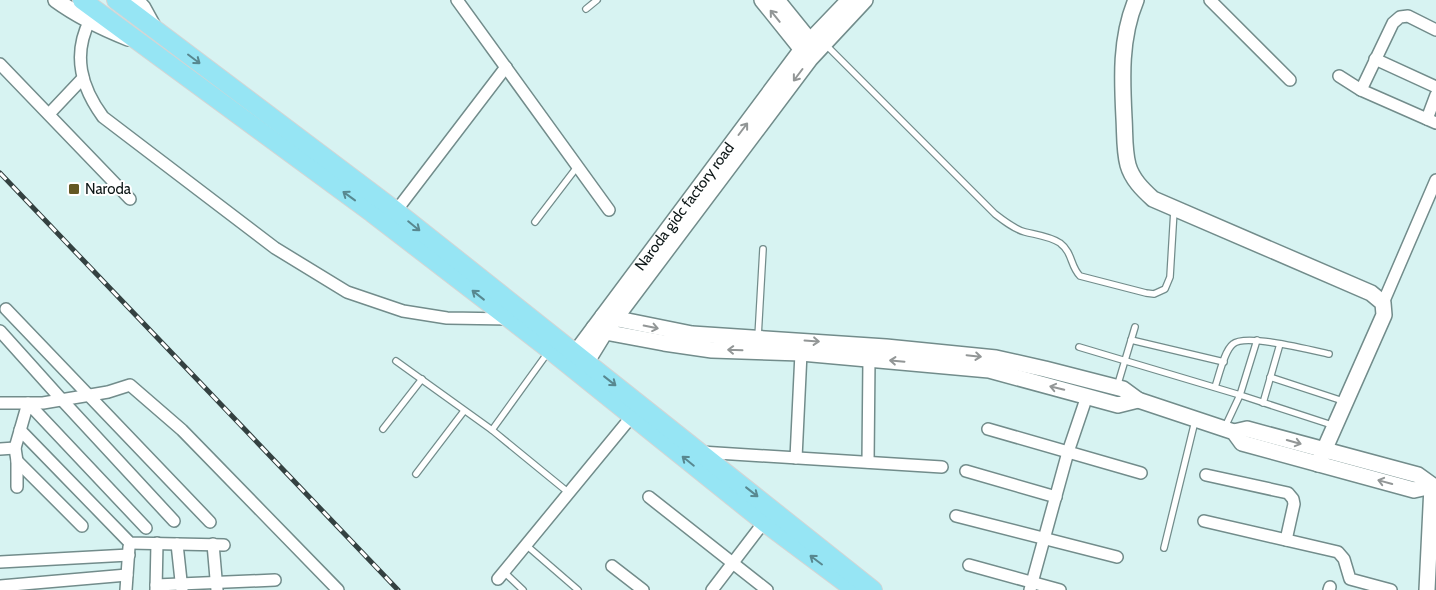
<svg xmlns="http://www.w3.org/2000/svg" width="1436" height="590" font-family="Cabin,sans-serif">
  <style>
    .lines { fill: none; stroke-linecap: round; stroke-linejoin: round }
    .lane-casing { stroke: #728c8b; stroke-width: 8 }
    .street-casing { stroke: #728c8b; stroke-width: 14 }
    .secondary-casing { stroke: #728c8b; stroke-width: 18 }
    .primary-casing { stroke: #d3d5d5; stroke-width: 20 }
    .lane { stroke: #fff; stroke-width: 5.5 }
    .street { stroke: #fff; stroke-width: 11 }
    .secondary { stroke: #fff; stroke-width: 15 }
    .primary { stroke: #96e5f4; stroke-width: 18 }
    .rail-casing { stroke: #344141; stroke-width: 5 }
    .rail { stroke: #fff; stroke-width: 3; stroke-dasharray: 9; stroke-linecap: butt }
    .oneway { stroke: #929696 }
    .oneway2 { stroke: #588890 }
    .poi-dot { fill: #635723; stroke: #fff; stroke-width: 2 }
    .labels { text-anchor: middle; stroke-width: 4; stroke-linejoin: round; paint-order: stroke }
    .poi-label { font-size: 15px; fill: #0c1616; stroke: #fff; text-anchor: start }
    .street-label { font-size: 15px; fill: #0c1616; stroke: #fff }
  </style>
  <rect width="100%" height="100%" fill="#d7f3f2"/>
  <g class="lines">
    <defs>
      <g id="lane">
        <polyline points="586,9 597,0"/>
        <path d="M 825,44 L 995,214 C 1004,221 1014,229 1025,232 C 1037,235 1049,236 1060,243 C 1073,253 1070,266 1080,276 L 1146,293 L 1154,294 L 1165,289 L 1170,277 L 1174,210"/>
        <polyline points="535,222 577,167"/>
        <polyline points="758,337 763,249"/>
        <polyline points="1131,340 1224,362"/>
        <polyline points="1079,347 1240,395 1335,426"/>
        <polyline points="396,361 492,430 569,493"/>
        <polyline points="1270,377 1346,402"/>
        <polyline points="1117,387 1135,327"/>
        <path d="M 1215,387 C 1219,376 1224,351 1233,344 C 1245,333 1311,350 1329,354"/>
        <polyline points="1263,403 1280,344"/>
        <polyline points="1225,427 1240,395 1257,340"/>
        <polyline points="383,429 422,379"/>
        <polyline points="492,430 549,351"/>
        <polyline points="416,474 464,411"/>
        <polyline points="526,545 578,590"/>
        <polyline points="1164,548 1195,421"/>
        <polyline points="504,572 523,590"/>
      </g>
      <g id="street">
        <polyline points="457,0 609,210"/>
        <polyline points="1210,0 1290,80"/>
        <path d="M 90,20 C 72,55 81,87 103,117 L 275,248 L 347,292 L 403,311 L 447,318 L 510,319"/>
        <polyline points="1375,59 1436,87"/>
        <polyline points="0,64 130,199"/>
        <polyline points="1339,76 1361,90 1436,123"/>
        <polyline points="1361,90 1393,23 1400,17 1408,16 1436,30"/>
        <polyline points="49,114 83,78"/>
        <polyline points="1427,119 1436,95"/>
        <polyline points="396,211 506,67"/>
        <polyline points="1383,303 1436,180"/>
        <polyline points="6,309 210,522"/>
        <polyline points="0,331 62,400 174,521"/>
        <polyline points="0,403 43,403 108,392 130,385 182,430 338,590"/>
        <polyline points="988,429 1141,473"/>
        <polyline points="20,430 130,543 224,545"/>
        <polyline points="0,449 15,448"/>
        <polyline points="701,452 942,467"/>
        <polyline points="796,458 801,353"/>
        <polyline points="17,461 82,526"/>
        <polyline points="868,462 869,359"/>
        <polyline points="966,471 1056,497"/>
        <polyline points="1206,475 1288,493 1293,499 1294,504 1286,540"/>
        <polyline points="17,487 17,461 15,448 28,403 146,528"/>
        <polyline points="649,497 767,590"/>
        <polyline points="956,516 1117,557"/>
        <polyline points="1204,521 1338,552 1344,559 1350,579 1391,590"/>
        <polyline points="177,544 182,590"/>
        <polyline points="213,544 217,590"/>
        <polyline points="0,562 129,555"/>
        <polyline points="969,565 1060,590"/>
        <polyline points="612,566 643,590"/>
        <polyline points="498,579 632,416"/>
        <polyline points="156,585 275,580"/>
        <polyline points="0,586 127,575"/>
        <polyline points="126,590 129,547"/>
        <polyline points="156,590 157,543"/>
        <polyline points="712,590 764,522"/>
        <polyline points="1030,590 1068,452 1087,396"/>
        <polyline points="1329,590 1330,587"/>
      </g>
      <g id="secondary">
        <path d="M 56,0 C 78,16 103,28 128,38"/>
        <polyline points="136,0 143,8 154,28"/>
        <polyline points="762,0 807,56"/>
        <polyline points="777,0 815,47"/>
        <path d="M 1136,0 C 1120,38 1122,79 1124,118 C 1125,134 1124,150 1128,165 C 1132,179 1142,189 1153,199 L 1371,293 L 1383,303 L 1384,315 L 1318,464"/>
        <polyline points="603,316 692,334 886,347 996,358 1045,369 1123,389 1138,400 1234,432 1242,443 1414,490 1432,486"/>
        <polyline points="594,328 605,332 664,343 712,350 801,353 989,370 1118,405 1138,400"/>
        <path id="s1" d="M 568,363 L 802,49 L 849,0"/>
        <polyline points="581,371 605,332 810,59 865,0"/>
        <polyline points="1234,432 1247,429 1418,475 1436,488"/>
        <polyline points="1427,590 1432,486"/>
      </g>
      <g id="primary">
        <polyline points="82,0 372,213 550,350 764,522 855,590"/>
        <polyline points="116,0 396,211 873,590"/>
      </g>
    </defs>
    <use href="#lane" class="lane-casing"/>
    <use href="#street" class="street-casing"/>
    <use href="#secondary" class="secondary-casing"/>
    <use href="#primary" class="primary-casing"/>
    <use href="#lane" class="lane"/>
    <use href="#street" class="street"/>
    <use href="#secondary" class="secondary"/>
    <use href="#primary" class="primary"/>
    <defs>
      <polyline id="rail" points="0,173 398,590"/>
    </defs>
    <use href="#rail" class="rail-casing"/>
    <use href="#rail" class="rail"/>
  </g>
  <defs><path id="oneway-shaft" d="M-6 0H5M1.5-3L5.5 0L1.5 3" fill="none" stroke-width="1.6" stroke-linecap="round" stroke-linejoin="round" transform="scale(1.25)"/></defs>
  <g class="oneway">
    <use href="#oneway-shaft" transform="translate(775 16) rotate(-129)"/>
    <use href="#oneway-shaft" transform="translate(798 75) rotate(127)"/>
    <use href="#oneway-shaft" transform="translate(743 129) rotate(-53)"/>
    <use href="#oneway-shaft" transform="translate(651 327) rotate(11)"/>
    <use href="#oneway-shaft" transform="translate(812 341) rotate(4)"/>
    <use href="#oneway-shaft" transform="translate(735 350) rotate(-178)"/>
    <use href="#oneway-shaft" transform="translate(974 356) rotate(6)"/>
    <use href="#oneway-shaft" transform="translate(897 361) rotate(-175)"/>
    <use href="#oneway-shaft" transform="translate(1057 388) rotate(-166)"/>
    <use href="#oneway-shaft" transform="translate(1294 442) rotate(16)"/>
    <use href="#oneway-shaft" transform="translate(1385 482) rotate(-165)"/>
  </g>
  <g class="oneway2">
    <use href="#oneway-shaft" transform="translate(194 59) rotate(37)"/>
    <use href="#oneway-shaft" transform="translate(349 196) rotate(-144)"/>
    <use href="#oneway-shaft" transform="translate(414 226) rotate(39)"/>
    <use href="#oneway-shaft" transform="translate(478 295) rotate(-142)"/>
    <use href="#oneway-shaft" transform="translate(610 381) rotate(38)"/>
    <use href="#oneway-shaft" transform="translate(688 461) rotate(-141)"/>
    <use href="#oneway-shaft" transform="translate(752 492) rotate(38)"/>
    <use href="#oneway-shaft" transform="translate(816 560) rotate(-143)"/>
  </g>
  <rect class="poi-dot" x="68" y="183" width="12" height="12" rx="2.5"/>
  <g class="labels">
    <g class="poi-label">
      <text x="85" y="194">Naroda</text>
    </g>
    <g class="street-label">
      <text dy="5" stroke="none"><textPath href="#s1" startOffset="195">Naroda gidc factory road</textPath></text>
    </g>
  </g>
</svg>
